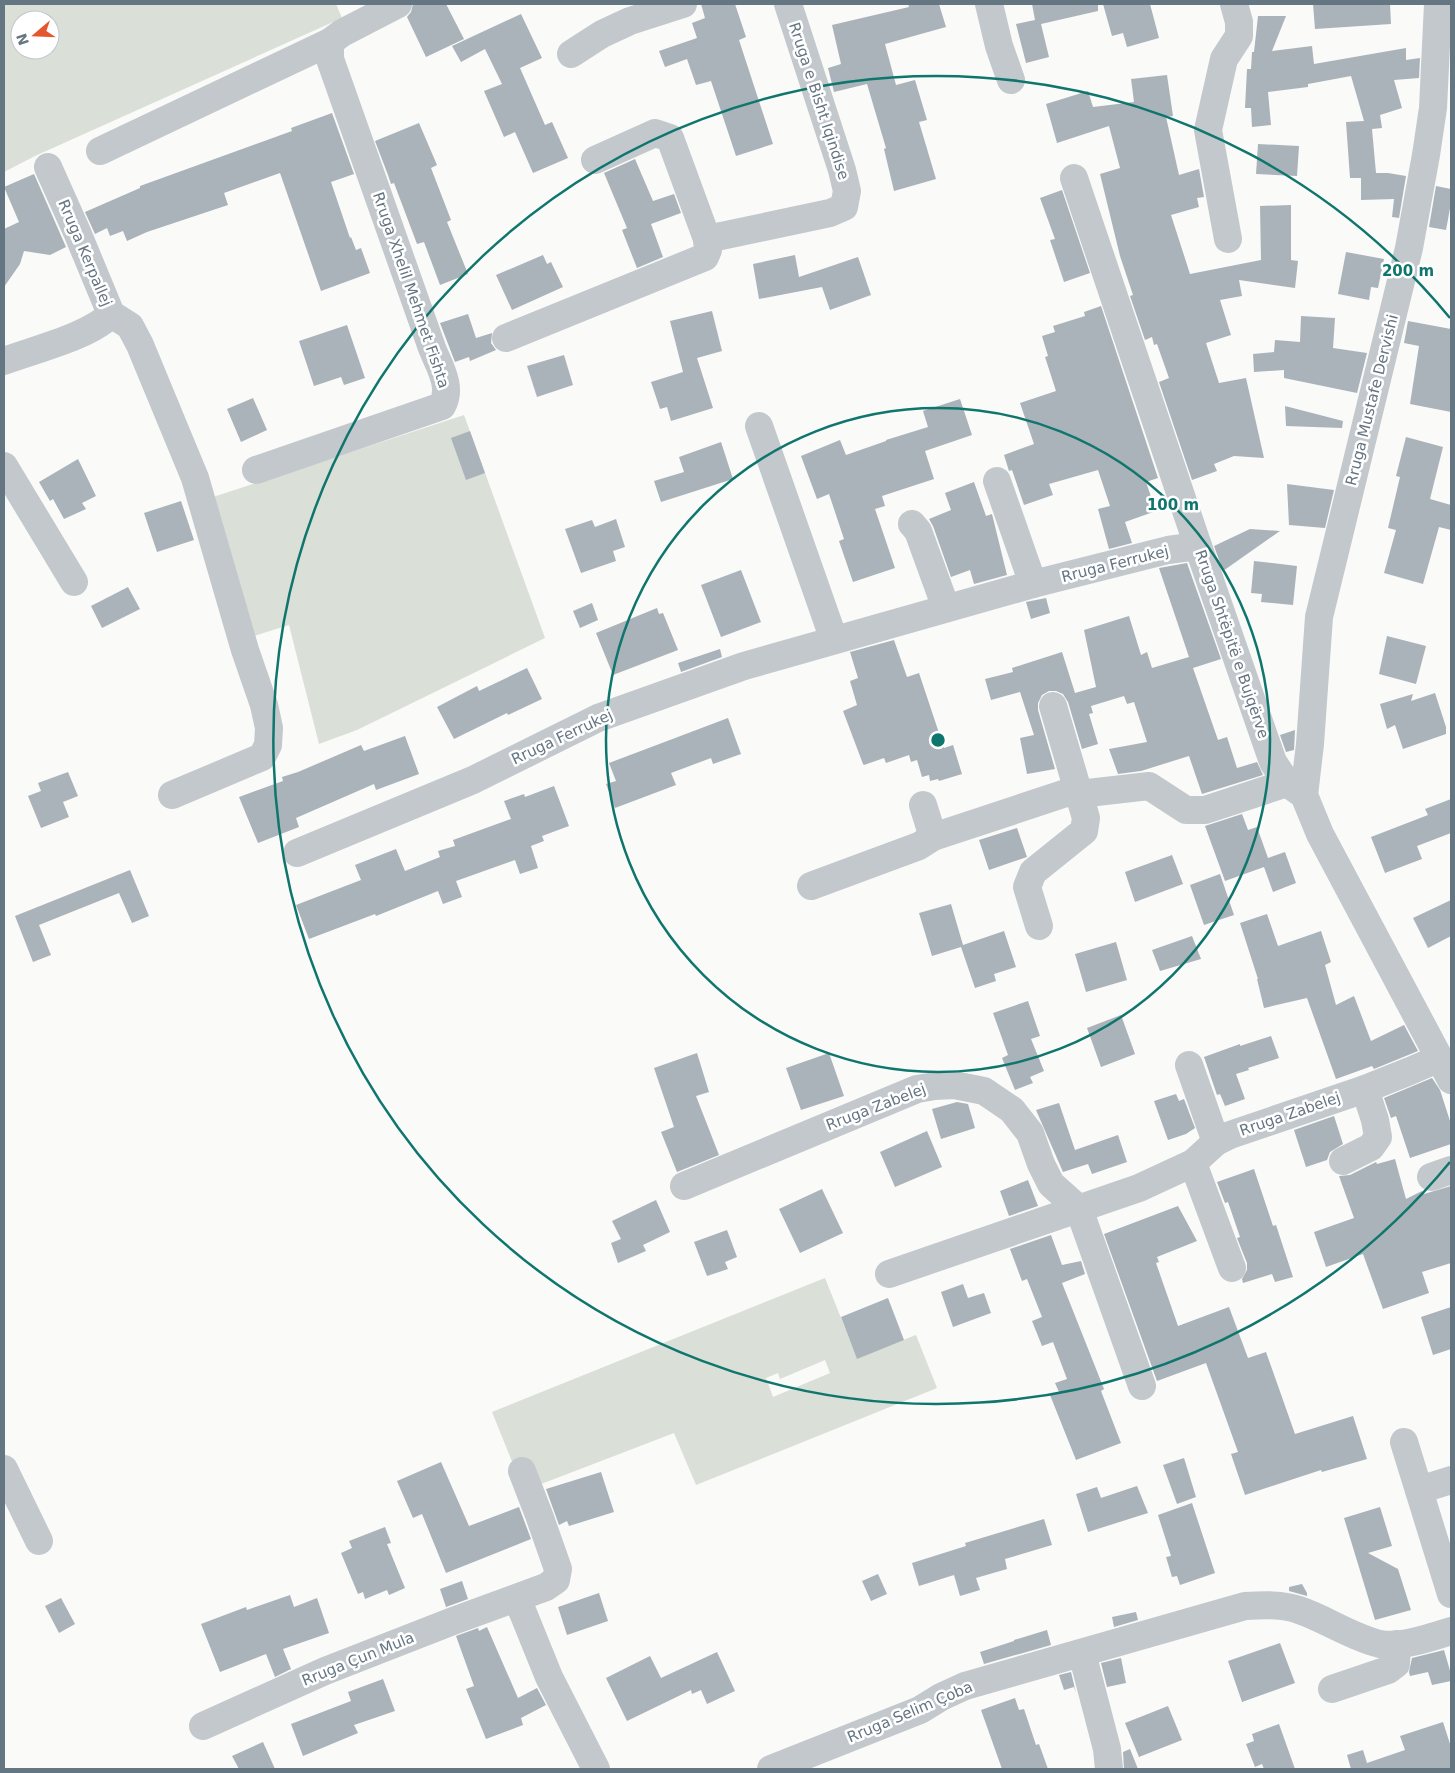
<svg xmlns="http://www.w3.org/2000/svg" width="1455" height="1773" font-family="'DejaVu Sans',sans-serif">
  <style>
    .green { fill: #dadfd7; fill-rule: evenodd }
    .building { fill: #aab3b9 }
    .lines { fill: none; stroke-linecap: round; stroke-linejoin: round }
    .minor { stroke: #c3c8cc; stroke-width: 28 }
    .ring { fill: none; stroke: #0f766e; stroke-width: 2.5 }
    .labels { text-anchor: middle; stroke-width: 5; stroke-linejoin: round; paint-order: stroke }
    .street-label { font-size: 15px; fill: #657683; stroke: #fff }
    .centre { fill: #0f766e; stroke: #fff; stroke-width: 2.5 }
    .ring-label { font-size: 15px; text-anchor: middle; font-weight: bold; fill: #0f766e; stroke: #fff; stroke-width: 5; stroke-linejoin: round; paint-order: stroke }
  </style>
  <rect width="100%" height="100%" fill="#fafaf8"/>
  <g class="green">
    <path d="M 4,4 L 336,4 L 342,18 L 35,156 L 4,172 ZM 20,20 L 50,20 L 50,50 L 20,50 Z"/>
    <polygon points="464,415 545,638 357,730 319,744 289,625 248,638 207,499"/>
    <path d="M 825,1278 L 857,1358 L 916,1335 L 937,1388 L 696,1485 L 674,1433 L 536,1486 L 513,1464 L 492,1412 ZM 825,1360 L 830,1373 L 773,1397 L 766,1378 L 778,1373 L 780,1379 Z"/>
  </g>
  <g class="building">
    <polygon points="413,4 446,4 464,39 426,57 407,17 411,12"/>
    <polygon points="701,4 735,4 746,37 739,40 773,144 736,156 711,81 696,85 687,59 665,67 659,51 697,38 692,23 705,18"/>
    <polygon points="908,4 939,4 946,27 885,44 896,85 915,80 927,120 919,122 936,179 894,191 884,149 886,148 867,84 834,92 828,68 841,64 832,25 909,7"/>
    <polygon points="1032,4 1098,4 1098,11 1041,24 1049,57 1026,63 1016,24 1035,20"/>
    <polygon points="1103,4 1150,4 1159,38 1127,47 1123,33 1112,36"/>
    <polygon points="1313,4 1390,4 1391,24 1315,29"/>
    <polygon points="521,14 542,58 520,68 545,125 552,122 568,158 533,173 515,132 504,137 484,91 502,84 485,49 461,62 452,46"/>
    <polygon points="1258,16 1286,16 1272,51 1312,46 1314,64 1406,48 1406,60 1420,58 1419,78 1394,80 1402,108 1380,115 1382,128 1372,129 1376,173 1388,173 1406,176 1399,218 1392,217 1394,199 1361,200 1361,178 1350,178 1346,122 1364,121 1351,76 1308,84 1308,87 1268,92 1271,125 1252,127 1251,108 1245,108 1247,69 1251,69 1252,52 1254,52"/>
    <polygon points="1167,75 1173,116 1166,117 1179,175 1199,169 1204,197 1197,198 1199,207 1171,215 1190,274 1261,260 1260,206 1291,205 1291,260 1298,261 1295,288 1239,280 1242,296 1220,300 1231,335 1206,343 1219,383 1246,378 1264,458 1234,456 1214,464 1217,471 1192,480 1159,382 1169,378 1157,344 1154,345 1152,337 1145,340 1130,296 1133,295 1120,256 1100,174 1120,168 1109,126 1057,143 1046,104 1088,91 1093,107 1134,102 1131,79"/>
    <polygon points="332,113 354,174 331,182 350,238 351,237 356,250 361,248 370,273 321,291 280,173 224,193 228,205 147,232 127,241 123,231 110,236 107,228 95,234 85,212 140,188 140,186 292,131 291,128"/>
    <polygon points="419,123 437,165 431,168 451,220 447,222 468,274 440,285 424,242 417,244 394,183 391,184 388,175 375,141"/>
    <polygon points="1258,144 1299,146 1297,176 1256,174"/>
    <polygon points="635,159 653,201 674,194 681,213 651,224 663,257 637,268 622,230 627,228 604,173"/>
    <polygon points="34,174 66,247 50,255 24,251 20,264 4,287 4,229 19,222 4,187"/>
    <polygon points="1436,186 1451,189 1451,203 1446,230 1429,227"/>
    <polygon points="1062,190 1090,273 1064,282 1050,240 1055,239 1040,198"/>
    <polygon points="1346,252 1384,259 1378,288 1371,287 1369,300 1338,294"/>
    <polygon points="543,255 547,264 551,262 563,287 512,310 496,275"/>
    <polygon points="795,255 799,277 858,257 871,295 830,310 822,287 759,299 753,264"/>
    <polygon points="1101,306 1158,478 1146,482 1156,511 1125,522 1132,543 1109,549 1098,509 1110,506 1098,470 1049,484 1053,495 1024,505 1012,470 1009,471 1004,455 1034,444 1020,403 1056,391 1045,357 1048,356 1042,336 1055,332 1053,326 1085,316 1084,312"/>
    <polygon points="712,311 722,351 697,358 713,408 671,421 667,407 660,409 651,382 683,372 670,321"/>
    <polygon points="468,314 476,338 492,333 491,343 496,350 470,361 469,357 455,362 440,323"/>
    <polygon points="1301,316 1335,318 1333,348 1367,353 1357,393 1284,378 1284,370 1254,372 1253,354 1274,352 1275,340 1300,342"/>
    <polygon points="1408,321 1451,329 1451,412 1410,404 1419,346 1404,343"/>
    <polygon points="347,325 365,378 344,385 341,377 314,386 299,341"/>
    <polygon points="564,355 573,385 537,397 527,366"/>
    <polygon points="253,398 267,430 241,442 227,409"/>
    <polygon points="960,399 972,435 925,451 934,479 882,496 885,506 875,509 895,568 853,582 839,541 844,539 829,494 817,499 801,456 840,440 846,455 886,441 886,440 928,427 923,411"/>
    <polygon points="1285,406 1343,421 1342,428 1286,426"/>
    <polygon points="470,431 485,473 466,480 451,438"/>
    <polygon points="1406,437 1443,447 1430,499 1451,505 1451,530 1439,527 1423,584 1384,573 1396,530 1388,528 1400,477 1396,476"/>
    <polygon points="721,442 733,479 661,502 654,481 684,472 679,457"/>
    <polygon points="78,459 96,496 82,503 86,509 64,519 53,499 50,501 39,482"/>
    <polygon points="974,482 986,516 992,514 1007,575 974,584 970,570 951,577 933,526 929,519 951,510 945,493"/>
    <polygon points="1287,484 1334,490 1325,528 1289,525"/>
    <polygon points="181,501 194,540 157,552 144,513"/>
    <polygon points="616,519 625,547 613,551 616,561 581,573 565,529 592,520 595,527"/>
    <polygon points="1250,529 1280,531 1223,571 1214,546"/>
    <polygon points="1254,561 1297,566 1293,605 1261,602 1262,594 1251,593"/>
    <polygon points="1187,563 1221,659 1193,668 1218,740 1227,737 1237,768 1257,762 1263,775 1202,794 1189,756 1141,771 1118,774 1109,749 1147,742 1134,702 1127,704 1124,696 1091,706 1093,713 1089,714 1098,744 1082,749 1068,702 1063,694 1056,691 1049,691 1042,695 1038,703 1038,710 1055,769 1027,774 1020,738 1034,735 1020,692 991,700 985,679 1013,672 1012,668 1062,652 1075,693 1096,687 1084,630 1129,616 1141,655 1147,652 1152,668 1189,657 1159,568"/>
    <polygon points="741,570 761,622 721,637 701,585"/>
    <polygon points="128,587 140,609 102,628 91,606"/>
    <polygon points="1046,598 1050,613 1031,619 1026,602"/>
    <polygon points="592,603 598,620 580,628 573,611"/>
    <polygon points="657,608 659,614 663,613 678,650 613,675 596,633"/>
    <polygon points="1387,636 1426,646 1416,684 1379,674"/>
    <polygon points="894,640 907,677 919,673 944,748 953,745 962,774 939,781 938,779 930,781 929,775 922,777 917,760 911,762 909,755 886,763 884,758 864,765 863,764 843,711 857,705 850,681 858,678 850,652"/>
    <polygon points="720,649 722,657 681,672 678,663"/>
    <polygon points="527,668 542,699 508,715 507,713 454,739 437,707 477,686 479,691"/>
    <polygon points="1435,693 1446,727 1446,734 1403,749 1395,725 1387,729 1380,704 1413,694 1411,701"/>
    <polygon points="728,718 741,754 713,764 711,758 671,773 676,785 615,808 606,784 616,781 609,763"/>
    <polygon points="1295,730 1294,750 1286,752 1280,735"/>
    <polygon points="405,736 419,774 376,790 374,784 296,818 299,827 258,843 239,797 283,781 282,777 298,772 361,745 364,751"/>
    <polygon points="68,772 78,796 63,802 69,817 41,828 28,796 41,791 38,783"/>
    <polygon points="554,786 569,826 542,836 544,841 531,846 538,868 520,874 515,860 456,881 462,897 443,904 438,891 376,916 375,914 309,939 296,905 361,880 355,865 396,849 405,871 440,857 438,851 455,846 453,840 511,819 504,801 524,794 525,797"/>
    <polygon points="1451,799 1451,833 1417,846 1422,859 1385,873 1371,837 1428,815 1425,809"/>
    <polygon points="1242,814 1248,830 1257,827 1268,858 1285,852 1296,883 1273,892 1264,867 1225,881 1205,826"/>
    <polygon points="1017,828 1027,857 989,870 979,840"/>
    <polygon points="1172,855 1183,884 1135,902 1125,872"/>
    <polygon points="130,870 149,916 132,923 119,893 39,925 51,955 33,962 15,916"/>
    <polygon points="1220,874 1234,915 1204,925 1190,885"/>
    <polygon points="1451,900 1451,936 1428,948 1413,918"/>
    <polygon points="951,904 963,945 1004,931 1016,967 994,974 996,981 975,988 961,947 932,956 919,913"/>
    <polygon points="1267,914 1278,946 1321,931 1331,962 1325,965 1336,1005 1354,996 1371,1041 1404,1025 1418,1051 1374,1069 1372,1066 1336,1079 1307,998 1264,1008 1257,979 1258,979 1240,923"/>
    <polygon points="1192,936 1201,959 1160,971 1152,950"/>
    <polygon points="1116,942 1127,980 1086,992 1075,954"/>
    <polygon points="1028,1001 1040,1036 1031,1039 1044,1071 1030,1077 1033,1083 1015,1090 1002,1058 1008,1055 993,1013"/>
    <polygon points="1121,1015 1135,1054 1101,1067 1087,1028"/>
    <polygon points="1271,1036 1279,1058 1248,1068 1249,1070 1236,1074 1245,1099 1225,1106 1220,1094 1217,1095 1204,1057 1240,1044 1240,1046"/>
    <polygon points="697,1053 709,1092 696,1096 719,1155 677,1172 661,1132 674,1127 654,1068"/>
    <polygon points="829,1053 844,1096 801,1110 786,1068"/>
    <polygon points="1432,1078 1440,1090 1451,1124 1451,1144 1410,1158 1396,1116 1391,1118 1384,1098"/>
    <polygon points="1176,1094 1179,1101 1184,1099 1195,1128 1186,1134 1168,1140 1154,1101"/>
    <polygon points="957,1102 968,1104 975,1128 941,1139 932,1109"/>
    <polygon points="1059,1103 1075,1150 1118,1135 1127,1162 1092,1174 1088,1164 1063,1172 1036,1110"/>
    <polygon points="1334,1116 1343,1144 1330,1152 1327,1160 1306,1167 1294,1130"/>
    <polygon points="927,1131 942,1167 895,1187 880,1152"/>
    <polygon points="1395,1159 1406,1199 1422,1191 1424,1194 1451,1186 1451,1263 1422,1272 1429,1293 1383,1309 1363,1254 1326,1267 1314,1232 1354,1218 1339,1176 1350,1175 1376,1162 1377,1164"/>
    <polygon points="1254,1169 1273,1226 1276,1225 1293,1277 1275,1282 1272,1274 1243,1283 1242,1279 1247,1270 1247,1263 1237,1238 1240,1237 1228,1202 1225,1203 1217,1182"/>
    <polygon points="1028,1180 1038,1206 1009,1216 1000,1191"/>
    <polygon points="822,1189 843,1233 800,1253 779,1209"/>
    <polygon points="656,1200 670,1232 643,1245 646,1251 618,1263 611,1243 621,1239 612,1221"/>
    <polygon points="1178,1206 1197,1241 1157,1257 1159,1262 1156,1263 1178,1326 1229,1307 1248,1358 1266,1352 1295,1434 1353,1416 1367,1459 1322,1472 1321,1470 1245,1495 1231,1454 1238,1452 1206,1363 1157,1381 1104,1234"/>
    <polygon points="727,1230 737,1257 725,1262 728,1269 707,1276 694,1242"/>
    <polygon points="1051,1235 1062,1265 1081,1261 1085,1274 1062,1283 1104,1389 1101,1391 1121,1443 1076,1460 1050,1395 1059,1392 1055,1383 1067,1379 1053,1342 1042,1346 1032,1321 1042,1317 1027,1279 1022,1281 1010,1249"/>
    <polygon points="963,1284 968,1298 984,1293 991,1313 953,1327 941,1292"/>
    <polygon points="888,1298 904,1340 857,1359 841,1317"/>
    <polygon points="1451,1307 1451,1349 1433,1355 1421,1317"/>
    <polygon points="1184,1458 1196,1497 1177,1504 1163,1465"/>
    <polygon points="441,1462 469,1526 519,1507 531,1539 446,1573 422,1514 413,1518 397,1481"/>
    <polygon points="601,1472 614,1512 569,1526 567,1521 559,1525 546,1489"/>
    <polygon points="1137,1486 1148,1513 1088,1532 1076,1494 1097,1487 1101,1498"/>
    <polygon points="1192,1503 1215,1573 1180,1585 1177,1576 1172,1577 1166,1557 1171,1556 1158,1515"/>
    <polygon points="1380,1507 1392,1546 1368,1553 1398,1569 1411,1610 1375,1620 1344,1518"/>
    <polygon points="1044,1519 1052,1545 1005,1559 1007,1569 976,1578 980,1590 960,1596 954,1575 919,1586 912,1563 966,1546 965,1543"/>
    <polygon points="385,1527 391,1543 387,1544 405,1588 389,1595 387,1590 365,1599 363,1592 358,1594 341,1553 352,1548 349,1541"/>
    <polygon points="878,1574 887,1594 871,1601 862,1581"/>
    <polygon points="462,1581 468,1599 446,1607 440,1589"/>
    <polygon points="1302,1584 1307,1593 1307,1596 1289,1591 1289,1587"/>
    <polygon points="599,1593 608,1621 567,1635 558,1607"/>
    <polygon points="290,1595 294,1607 317,1598 329,1633 283,1649 291,1669 275,1677 266,1654 220,1672 201,1624 246,1607 247,1610"/>
    <polygon points="61,1598 75,1624 59,1633 45,1606"/>
    <polygon points="1136,1612 1138,1620 1114,1627 1112,1617"/>
    <polygon points="487,1627 518,1698 537,1688 546,1705 521,1718 523,1725 486,1739 466,1689 474,1686 456,1636 478,1628 479,1631"/>
    <polygon points="1047,1630 1051,1645 984,1664 980,1652 1014,1641 1014,1640"/>
    <polygon points="1280,1643 1295,1683 1242,1702 1228,1661"/>
    <polygon points="1444,1650 1451,1674 1451,1681 1432,1685 1428,1672 1410,1676 1409,1672 1412,1658"/>
    <polygon points="717,1652 735,1691 707,1704 701,1690 692,1694 691,1690 627,1721 606,1678 650,1656 661,1678"/>
    <polygon points="1121,1658 1126,1683 1107,1687 1101,1663"/>
    <polygon points="1071,1672 1076,1693 1074,1687 1064,1690 1059,1675"/>
    <polygon points="383,1679 395,1711 354,1725 358,1733 303,1756 291,1724 351,1701 348,1692"/>
    <polygon points="1015,1698 1019,1710 1024,1709 1036,1745 1039,1744 1048,1769 1002,1769 981,1710"/>
    <polygon points="1168,1706 1182,1740 1139,1757 1125,1723"/>
    <polygon points="1443,1722 1451,1747 1451,1769 1351,1769 1347,1755 1363,1750 1367,1763 1405,1750 1400,1736"/>
    <polygon points="1279,1724 1295,1769 1264,1769 1262,1764 1255,1767 1246,1744 1254,1741 1252,1734"/>
    <polygon points="263,1742 275,1769 239,1769 232,1756"/>
    <polygon points="1130,1749 1138,1769 1124,1769 1123,1752"/>
  </g>
  <g class="lines">
    <g class="minor">
      <polyline points="989,4 999,46 1011,80"/>
      <polyline points="571,54 602,34 630,21 683,4"/>
      <polyline points="100,151 330,42 342,33 398,4"/>
      <polyline points="48,167 77,232 111,314"/>
      <polyline points="1074,178 1198,546 1273,762 1287,783 1304,795 1320,834 1451,1080"/>
      <polyline points="707,239 830,213 844,207 847,191 842,170 788,4"/>
      <polyline points="1228,239 1208,130 1224,59 1239,36 1239,22 1234,4"/>
      <polyline points="111,314 130,326 140,345 195,478 245,650 264,705 269,728 268,745 262,757 172,795"/>
      <polyline points="506,338 705,257 708,250 707,239 670,138 655,133 595,160"/>
      <path d="M 4,361 C 33,350 91,336 111,314"/>
      <polyline points="759,426 834,640"/>
      <polyline points="4,466 74,582"/>
      <path d="M 256,470 L 442,406 C 453,387 439,366 432,348 L 330,59 L 330,42"/>
      <polyline points="997,481 1033,584"/>
      <polyline points="912,524 918,531 946,608"/>
      <polyline points="1304,795 1310,744 1319,617 1409,248 1426,155 1433,108 1438,4"/>
      <polyline points="923,805 933,837"/>
      <polyline points="297,853 473,780 598,718 744,666 1033,584 1168,550 1198,546"/>
      <polyline points="811,886 919,846 933,837 1066,793 1079,794 1149,786 1186,810 1205,810 1287,783"/>
      <polyline points="1039,926 1027,887 1033,872 1084,831 1086,818 1053,706"/>
      <polyline points="1189,1065 1216,1142"/>
      <polyline points="1343,1161 1371,1147 1378,1137 1375,1120 1365,1089"/>
      <polyline points="1193,1163 1232,1268"/>
      <polyline points="1431,1177 1451,1170"/>
      <polyline points="684,1186 917,1089 935,1086 954,1085 984,1091 1012,1110 1030,1133 1041,1164 1051,1184 1079,1209 1142,1386"/>
      <polyline points="889,1274 1139,1188 1193,1163 1216,1142 1230,1135 1365,1089 1410,1071 1440,1058"/>
      <polyline points="1404,1442 1451,1594"/>
      <polyline points="4,1469 39,1541"/>
      <polyline points="1419,1490 1451,1480"/>
      <polyline points="517,1598 549,1677 596,1769"/>
      <polyline points="1082,1653 1107,1749 1109,1769"/>
      <polyline points="1332,1689 1388,1670 1396,1664 1397,1644"/>
      <polyline points="203,1726 325,1671 453,1621 546,1587 556,1580 558,1569 539,1515 522,1471"/>
      <path d="M 771,1769 L 920,1710 L 941,1697 L 965,1686 L 1245,1606 C 1263,1605 1282,1604 1299,1610 C 1326,1619 1351,1637 1380,1644 C 1400,1648 1432,1637 1451,1631"/>
    </g>
  </g>
  <g class="ring">
    <circle cx="938" cy="740" r="332"/>
    <path d="M1450 1162A664 664 0 1 1 1450 318"/>
  </g>
  <g class="labels">
    <g class="street-label">
      <text transform="translate(819 101) rotate(72)" y="5">Rruga e Bisht Iqindise</text>
      <text transform="translate(85 253) rotate(67)" y="5">Rruga Kerpallej</text>
      <text transform="translate(411 290) rotate(71)" y="5">Rruga Xhelil Mehmet Fishta</text>
      <text transform="translate(1372 400) rotate(-76)" y="5">Rruga Mustafe Dervishi</text>
      <text transform="translate(1115 564) rotate(-14)" y="5">Rruga Ferrukej</text>
      <text transform="translate(1232 644) rotate(71)" y="5">Rruga Shtëpitë e Bujqërve</text>
      <text transform="translate(562 737) rotate(-25)" y="5">Rruga Ferrukej</text>
      <text transform="translate(876 1107) rotate(-21)" y="5">Rruga Zabelej</text>
      <text transform="translate(1290 1114) rotate(-19)" y="5">Rruga Zabelej</text>
      <text transform="translate(358 1659) rotate(-22)" y="5">Rruga Çun Mula</text>
      <text transform="translate(910 1712) rotate(-23)" y="5">Rruga Selim Çoba</text>
    </g>
  </g>
  <circle cx="938" cy="740" r="8" class="centre"/>
  <g class="ring-label">
    <text x="1408" y="276">200 m</text>
    <text x="1173" y="510">100 m</text>
  </g>
  <rect width="1455" height="1773" fill="none" stroke="#657683" stroke-width="10"/>
  <g transform="translate(35 35) rotate(251)"><circle r="24" fill="#ffffff" stroke="#c1c8cd"/>
  <path d="M0-4L9 19L0 12L-9 19Z" fill="#e4572e"/>
  <text y="-8" font-size="14" font-weight="bold" text-anchor="middle" fill="#657683">N</text>
  </g>
</svg>
